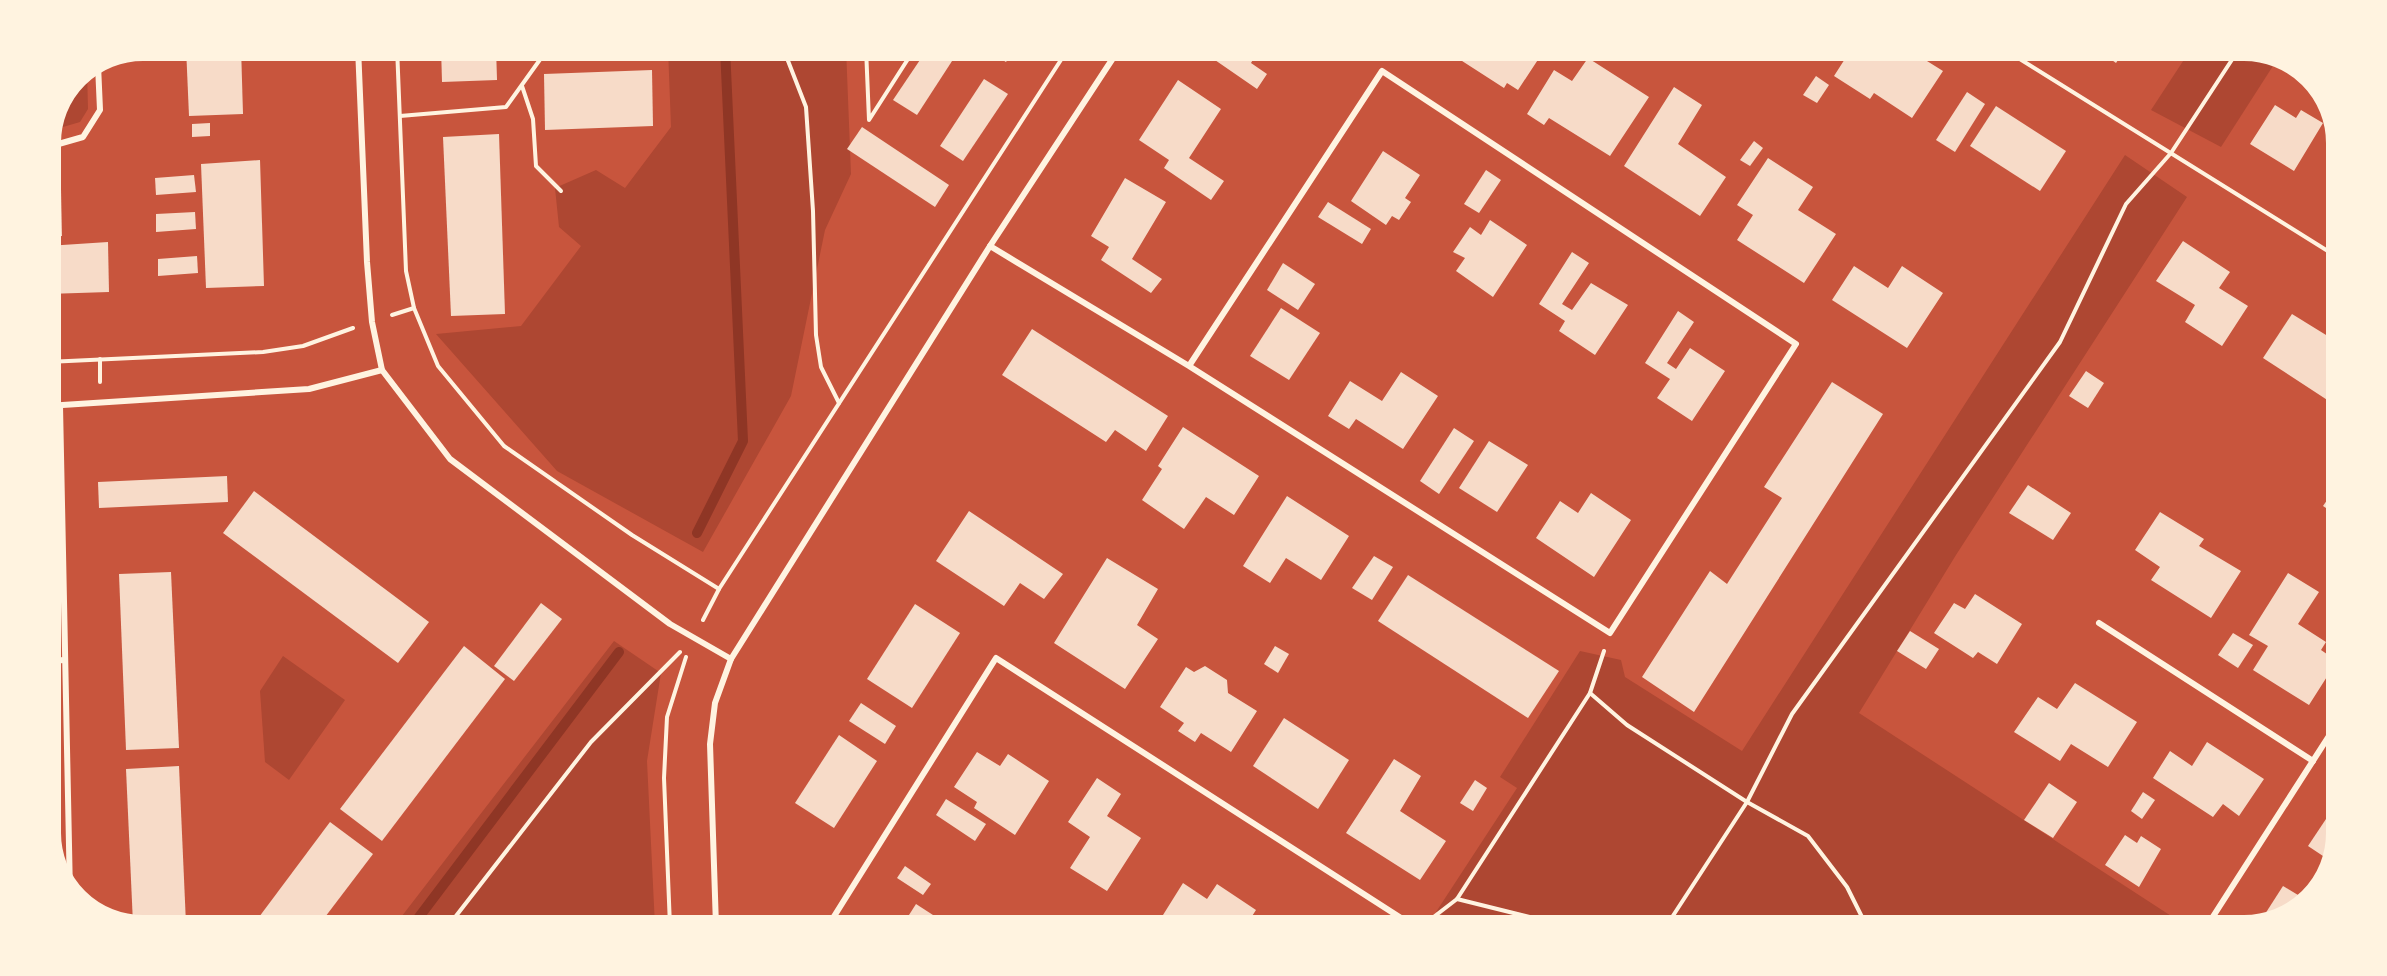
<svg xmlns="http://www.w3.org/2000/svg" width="2387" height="976" font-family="'Archivo Narrow',sans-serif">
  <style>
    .green { fill: #ae4732 }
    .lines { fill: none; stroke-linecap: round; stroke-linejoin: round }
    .stream { stroke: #8f3625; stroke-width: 10 }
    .building { fill: #f7dbc8 }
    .path { stroke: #fff3e0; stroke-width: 4 }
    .minor { stroke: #fff3e0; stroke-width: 6 }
    .rim { fill: none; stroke: #fff3e0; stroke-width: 8 }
  </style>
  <rect width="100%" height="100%" fill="#c8553d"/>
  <g class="green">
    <polygon points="668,48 846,48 851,174 825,230 791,396 703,552 557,471 436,334 521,326 581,246 559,227 555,188 596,170 625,188 671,127"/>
    <polygon points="2189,52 2275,52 2280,55 2221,147 2151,110"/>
    <polygon points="87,70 88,109 80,122 63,127 53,124 75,75"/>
    <polygon points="2125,155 2187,197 1956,555 1859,713 2185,925 2182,929 1470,928 1436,912 1517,788 1500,777 1580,651 1621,660 1625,677 1742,751"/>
    <polygon points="614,641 661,673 647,761 655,926 395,925"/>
    <polygon points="283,656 345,700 289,780 265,762 260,691"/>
  </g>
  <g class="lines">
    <g class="stream">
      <polyline points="697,533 743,441 725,48"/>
      <polyline points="413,925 619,652"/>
    </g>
  </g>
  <g class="building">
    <polygon points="186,47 241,47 243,114 189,116"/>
    <polygon points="441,47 496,47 497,80 442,82"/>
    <polygon points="928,48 940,48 954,58 917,115 893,100"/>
    <polygon points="984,49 1015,49 1006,62"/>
    <polygon points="1199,49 1259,49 1251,63 1267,74 1257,89"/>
    <polygon points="1445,50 1540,50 1543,52 1518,90 1507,83 1504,88"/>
    <polygon points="1850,51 1911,51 1943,71 1912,118 1874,93 1870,99 1834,76"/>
    <polygon points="2099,51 2124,51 2116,63"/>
    <polygon points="1588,58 1649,97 1610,156 1549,118 1544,125 1527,114 1554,70 1572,81"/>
    <polygon points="652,70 653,126 545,130 544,74"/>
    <polygon points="1816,76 1829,85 1817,103 1803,95"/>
    <polygon points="984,79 1008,94 963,161 940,146"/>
    <polygon points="1178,80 1221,109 1189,158 1224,181 1211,200 1164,168 1169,160 1139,140"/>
    <polygon points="1674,87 1702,105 1678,144 1726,177 1700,216 1624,166"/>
    <polygon points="1967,92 1985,104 1955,152 1936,140"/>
    <polygon points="2275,105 2296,118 2301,110 2323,123 2294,171 2250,144"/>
    <polygon points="1996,106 2066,151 2040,191 1970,146"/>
    <polygon points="210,123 210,136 192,137 192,124"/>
    <polygon points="862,127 949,185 935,207 847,149"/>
    <polygon points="499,134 505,314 451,316 443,137"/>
    <polygon points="1754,141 1763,148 1750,166 1740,160"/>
    <polygon points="1383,151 1420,175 1405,198 1411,202 1399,220 1392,216 1386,225 1351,201"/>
    <polygon points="1768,158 1813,187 1798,210 1836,234 1804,283 1737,240 1753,215 1737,205"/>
    <polygon points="260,160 264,286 206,288 201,164"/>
    <polygon points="1486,170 1501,180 1479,213 1464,204"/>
    <polygon points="194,175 196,192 156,195 155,178"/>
    <polygon points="1125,178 1166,202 1132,259 1162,279 1151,293 1101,260 1109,247 1091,236"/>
    <polygon points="61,189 62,236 47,237 47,190"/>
    <polygon points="1328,202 1371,229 1362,244 1318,217"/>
    <polygon points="195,212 196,229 156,232 156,214"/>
    <polygon points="1490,220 1527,245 1493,297 1456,271 1465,258 1453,252 1470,227 1481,235"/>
    <polygon points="2183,241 2230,272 2219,288 2248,306 2222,346 2185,322 2195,305 2156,281"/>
    <polygon points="108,242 109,292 47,294 47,246"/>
    <polygon points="1572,252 1589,263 1562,304 1572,310 1591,283 1628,305 1595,355 1559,331 1565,321 1539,304"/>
    <polygon points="197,256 198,273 158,276 158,259"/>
    <polygon points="1283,263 1315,284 1298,310 1267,290"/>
    <polygon points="1854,266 1888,288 1902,266 1943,293 1907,348 1832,300"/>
    <polygon points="1281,308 1320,333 1289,380 1250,356"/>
    <polygon points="1678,311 1694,322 1667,363 1676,369 1690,348 1725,371 1692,421 1657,398 1670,379 1645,363"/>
    <polygon points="2292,314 2339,343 2338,407 2263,358"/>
    <polygon points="1032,329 1168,416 1146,451 1115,430 1106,442 1002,375"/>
    <polygon points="2086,371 2104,383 2088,408 2069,396"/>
    <polygon points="1401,372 1438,396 1403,449 1356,419 1349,429 1328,416 1350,381 1382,401"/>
    <polygon points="1832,382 1883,414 1694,712 1642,677 1710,571 1727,584 1782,498 1764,487"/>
    <polygon points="1183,427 1259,476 1234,515 1206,497 1184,529 1142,500 1162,469 1158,466"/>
    <polygon points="1454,428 1474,441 1439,494 1420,481"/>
    <polygon points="1489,441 1528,465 1497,512 1459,488"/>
    <polygon points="227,476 228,502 99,508 98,482"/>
    <polygon points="2338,484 2338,516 2323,506"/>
    <polygon points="2028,485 2071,513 2053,540 2009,513"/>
    <polygon points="254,491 429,622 398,663 223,533"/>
    <polygon points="1591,493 1631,520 1594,577 1536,538 1560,501 1578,513"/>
    <polygon points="1287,496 1349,536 1321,580 1286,558 1270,583 1243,566"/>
    <polygon points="969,511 1063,574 1044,599 1020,583 1004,606 936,561"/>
    <polygon points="2160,512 2204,539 2199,546 2241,571 2211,618 2151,580 2160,567 2135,550"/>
    <polygon points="1374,556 1393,567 1372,600 1352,588"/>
    <polygon points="1107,558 1158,589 1137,625 1158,639 1125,689 1054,643"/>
    <polygon points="171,572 179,748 126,750 119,574"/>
    <polygon points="2288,573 2319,592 2298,624 2326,642 2321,650 2337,661 2309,705 2253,670 2268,646 2249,635"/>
    <polygon points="1408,575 1559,671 1528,718 1378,621"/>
    <polygon points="1975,594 2022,624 1997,664 1978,652 1973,658 1934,633 1954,603 1965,609"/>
    <polygon points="541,603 562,619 514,681 494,666"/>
    <polygon points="915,604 960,633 912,708 867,679"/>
    <polygon points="1910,631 1939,649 1926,669 1897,651"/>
    <polygon points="2233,633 2253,645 2238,668 2218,655"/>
    <polygon points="464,646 505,679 382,841 340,809"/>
    <polygon points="1275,646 1289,654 1278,673 1264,664"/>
    <polygon points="1205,666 1227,680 1228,693 1257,711 1231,752 1201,733 1195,742 1178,731 1184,723 1160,707 1186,667 1194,672"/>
    <polygon points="2075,683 2137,722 2108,767 2071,744 2060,761 2014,732 2038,697 2057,709"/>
    <polygon points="861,703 896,726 885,744 849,721"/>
    <polygon points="1284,718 1349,760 1318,809 1253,766"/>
    <polygon points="839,735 877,761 834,828 795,803"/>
    <polygon points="2207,742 2264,779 2239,816 2223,804 2213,817 2153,778 2170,751 2192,766"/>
    <polygon points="977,752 1000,766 1008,754 1049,781 1015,835 974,808 977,802 954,787"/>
    <polygon points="1394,759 1421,776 1400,811 1446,841 1420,880 1346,833"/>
    <polygon points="179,766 186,924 133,924 126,769"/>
    <polygon points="1097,778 1121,794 1107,816 1141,838 1107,891 1070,868 1090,837 1068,822"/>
    <polygon points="1475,780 1487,788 1473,811 1460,803"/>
    <polygon points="2049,783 2077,802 2053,838 2024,820"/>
    <polygon points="2143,792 2155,800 2142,819 2131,811"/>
    <polygon points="946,799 986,824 975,841 936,815"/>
    <polygon points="2336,804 2335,864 2308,846"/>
    <polygon points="330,822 373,854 319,925 253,925"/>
    <polygon points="2125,835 2137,843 2141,836 2161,849 2139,887 2105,865"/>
    <polygon points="905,866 931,884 923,895 897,878"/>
    <polygon points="1183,883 1207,899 1217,884 1256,910 1245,927 1183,927 1163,915"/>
    <polygon points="2283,886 2308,901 2302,910 2258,925"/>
    <polygon points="916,904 950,926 902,926"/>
  </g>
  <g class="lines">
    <g class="path">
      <polyline points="397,47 406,271 414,308 438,366 504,446 632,535 719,589"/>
      <polyline points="783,48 806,107 813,211 816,335 821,367 839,403"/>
      <polyline points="866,48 869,120 915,48"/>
      <polyline points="2007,51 2339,258"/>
      <polyline points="522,86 533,119 536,166 561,191"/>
      <polyline points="400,116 506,107 549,47"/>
      <polyline points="392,315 414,308"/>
      <polyline points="47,362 263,352 303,346 353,328"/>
      <polyline points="100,382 100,359"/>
      <polyline points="703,620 719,589 1068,49"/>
      <polyline points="1590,693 1627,725 1747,802 1808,836 1847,887 1868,929"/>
      <polyline points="1457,899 1574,928"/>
      <polyline points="1431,919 1457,899 1590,693 1604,651"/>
      <polyline points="449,925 591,742 680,652"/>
      <polyline points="670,926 664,778 667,717 686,657"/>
      <polyline points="1665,928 1747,802 1792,714 2060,342 2126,204 2171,153 2237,52"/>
    </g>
    <g class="minor">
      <polyline points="358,47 367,262 372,322 382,370 450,459 670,624 731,659"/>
      <polyline points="47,142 55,145 83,137 100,110 98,65"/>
      <polyline points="990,246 1189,366 1610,633 1796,344 1382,71 1189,366"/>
      <polyline points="47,406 309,389 382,370"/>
      <polyline points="60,406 70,894"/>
      <polyline points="2099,623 2313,761"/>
      <polyline points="47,661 65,660"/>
      <polyline points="716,926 710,744 715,703 731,659 990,246 1119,49"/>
      <polyline points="828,926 996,658 1415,927"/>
      <polyline points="2205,929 2336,725"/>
    </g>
  </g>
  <path d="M0 0H2387V976H0ZM143 57H2244A86 86 0 0 1 2330 143V833A86 86 0 0 1 2244 919H143A86 86 0 0 1 57 833V143A86 86 0 0 1 143 57Z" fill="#fff3e0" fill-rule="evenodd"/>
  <path class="rim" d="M143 57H2244A86 86 0 0 1 2330 143V833A86 86 0 0 1 2244 919H143A86 86 0 0 1 57 833V143A86 86 0 0 1 143 57Z"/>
</svg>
